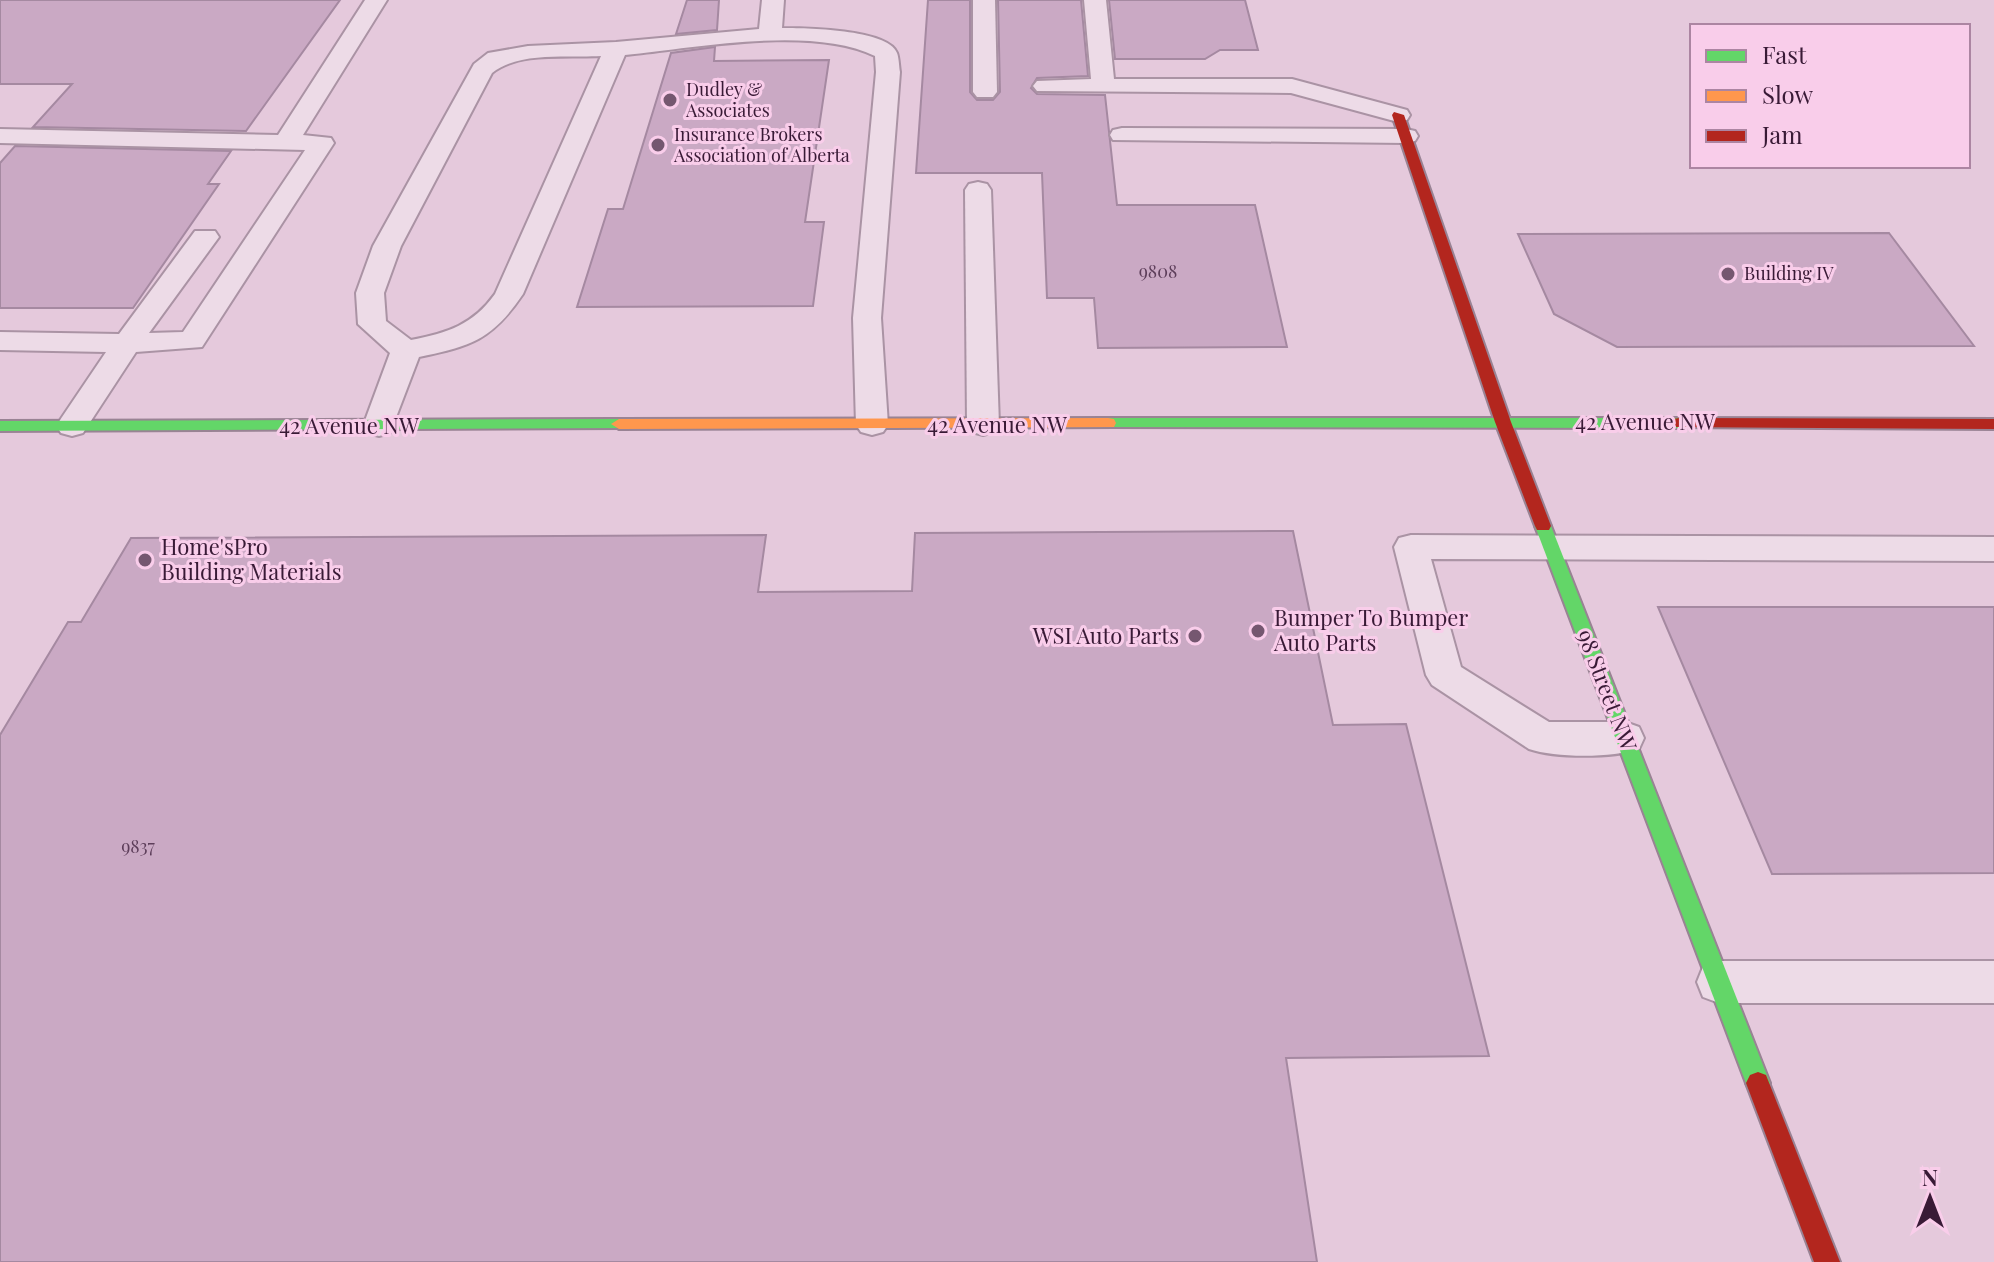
<svg xmlns="http://www.w3.org/2000/svg" width="1994" height="1262" font-family="'Playfair Display',serif">
  <style>
    .building { fill: #caa9c4; stroke: #a589a1; stroke-width: 2 }
    .lines { fill: none; stroke-linecap: round; stroke-linejoin: round }
    .lane-casing { stroke: #aa93a4; stroke-width: 4 }
    .fast-casing { stroke: #998394; stroke-width: 4 }
    .slow-casing { stroke: #998394; stroke-width: 4 }
    .jam-casing { stroke: #998394; stroke-width: 4 }
    .lane { fill: #eddbe7; fill-rule: evenodd }
    .fast { fill: #63d668; fill-rule: evenodd }
    .slow { fill: #ff974d; fill-rule: evenodd }
    .jam { fill: #b3261e; fill-rule: evenodd }
    .poi-dot { fill: #755770; stroke: #f9cdea; stroke-width: 3 }
    .labels { text-anchor: middle; stroke-width: 6; stroke-linejoin: round; paint-order: stroke }
    .far-poi-label { font-size: 18px; fill: #391a36; stroke: #f9cdea; text-anchor: start }
    .number-label { font-size: 18px; fill: #5d3e5a }
    .street-label { font-size: 22px; fill: #391a36; stroke: #f9cdea }
    .poi-label { font-size: 22px; fill: #391a36; stroke: #f9cdea; text-anchor: start }
  </style>
  <rect width="100%" height="100%" fill="#e5c9dc"/>
  <g class="building">
    <polygon points="0,0 340,0 246,131 33,127 72,84 0,84"/>
    <polygon points="687,0 719,0 717,30 676,34"/>
    <polygon points="928,0 970,0 970,92 977,100 993,100 1000,92 998,0 1081,0 1088,76 1037,78 1031,88 1037,94 1105,95 1117,205 1255,205 1287,347 1098,348 1094,298 1047,298 1042,173 916,173"/>
    <polygon points="1109,0 1245,0 1258,50 1220,50 1205,59 1115,59"/>
    <polygon points="715,47 714,61 829,60 805,222 824,222 813,306 577,307 608,209 623,209 671,53"/>
    <polygon points="15,146 231,151 208,184 219,184 133,308 0,308 0,163"/>
    <polygon points="1889,233 1974,346 1617,347 1554,314 1518,234"/>
    <polygon points="1293,531 1333,725 1406,724 1489,1056 1286,1058 1317,1262 0,1262 0,735 68,622 81,622 131,538 766,535 758,592 912,591 915,533"/>
    <polygon points="1658,607 1994,607 1994,873 1772,874"/>
  </g>
  <g class="lines">
    <defs>
      <g id="lane">
        <polygon points="365,0 387,0 303,135 331,138 334,143 202,347 136,352 83,433 72,436 61,433 56,426 106,352 0,350 0,332 119,334 195,231 215,231 219,237 149,333 183,332 305,150 0,143 0,129 278,135"/>
        <path d="M 762,0 L 784,0 L 782,28 C 804,28 888,29 897,53 C 899,58 899,67 900,72 L 881,318 L 888,425 L 883,432 L 872,435 L 861,432 L 856,425 L 853,318 L 876,72 L 875,56 C 812,25 695,48 625,55 L 523,294 C 492,340 471,346 419,357 L 390,433 L 379,436 L 368,433 L 363,426 L 390,353 L 358,324 L 356,293 L 373,246 L 474,64 L 488,53 L 528,46 L 616,42 L 759,29 ZM 601,56 L 495,294 C 473,325 447,333 411,340 L 386,321 L 384,293 L 401,246 L 492,73 C 519,51 568,58 601,56 Z"/>
        <polygon points="973,0 995,0 997,92 993,97 977,97 973,92"/>
        <polygon points="1084,0 1106,0 1114,79 1292,79 1407,110 1410,115 1407,120 1398,122 1291,93 1037,91 1033,86 1037,81 1091,79"/>
        <polygon points="1122,128 1406,129 1415,131 1418,136 1415,141 1406,143 1113,140 1110,135 1113,130"/>
        <polygon points="978,182 987,184 991,190 999,425 994,432 983,435 972,432 967,425 965,190 969,184"/>
        <path d="M 1411,535 L 1994,537 L 1994,561 L 1431,559 L 1461,667 L 1549,722 L 1625,722 L 1639,727 L 1644,738 L 1639,749 C 1613,758 1555,758 1529,749 L 1432,685 L 1426,675 L 1394,547 L 1399,538 Z"/>
        <polygon points="1719,961 1994,961 1994,1003 1719,1003 1703,997 1697,982 1703,967"/>
      </g>
      <g id="fast">
        <polygon points="1108,418 1679,418 1687,423 1679,428 1102,427 1100,423 1102,419"/>
        <polygon points="619,419 625,420 627,424 625,428 0,431 0,421"/>
        <polygon points="1543,520 1551,526 1770,1083 1766,1091 1758,1094 1750,1091 1746,1083 1535,526"/>
      </g>
      <polygon id="slow" points="1108,418 1114,419 1116,423 1114,427 619,429 611,424 619,419"/>
      <g id="jam">
        <polygon points="1394,112 1404,115 1511,422 1551,526 1549,530 1537,530 1535,526 1495,422 1392,115"/>
        <polygon points="1679,418 1994,419 1994,429 1673,427 1671,423 1673,419"/>
        <polygon points="1758,1072 1766,1075 1840,1262 1814,1262 1746,1083 1750,1075"/>
      </g>
    </defs>
    <use href="#lane" class="lane-casing"/>
    <use href="#fast" class="fast-casing"/>
    <use href="#slow" class="slow-casing"/>
    <use href="#jam" class="jam-casing"/>
    <use href="#lane" class="lane"/>
    <use href="#fast" class="fast"/>
    <use href="#slow" class="slow"/>
    <use href="#jam" class="jam"/>
  </g>
  <g class="poi-dot">
    <circle cx="670" cy="100" r="8"/>
    <circle cx="658" cy="145" r="8"/>
    <circle cx="1728" cy="274" r="8"/>
    <circle cx="145" cy="560" r="8"/>
    <circle cx="1258" cy="631" r="8"/>
    <circle cx="1195" cy="636" r="8"/>
  </g>
  <g class="labels">
    <g class="far-poi-label">
      <text x="686" y="96">Dudley &amp;<tspan x="686" dy="21">Associates</tspan></text>
      <text x="674" y="141">Insurance Brokers<tspan x="674" dy="21">Association of Alberta</tspan></text>
      <text x="1744" y="280">Building IV</text>
    </g>
    <g class="number-label">
      <text x="1158" y="278">9808</text>
      <text x="138" y="853">9837</text>
    </g>
    <g class="street-label">
      <text x="1645" y="430">42 Avenue NW</text>
      <text x="997" y="433">42 Avenue NW</text>
      <text x="349" y="434">42 Avenue NW</text>
      <text transform="translate(1607 690) rotate(69)" y="8">98 Street NW</text>
    </g>
    <g class="poi-label">
      <text x="161" y="555">Home'sPro<tspan x="161" dy="25">Building Materials</tspan></text>
      <text x="1274" y="626">Bumper To Bumper<tspan x="1274" dy="25">Auto Parts</tspan></text>
      <text x="1179" y="644" text-anchor="end">WSI Auto Parts</text>
    </g>
  </g>
  <rect x="1690" y="24" width="280" height="144" fill="#f9cdea" stroke="#ac85a2" stroke-width="2"/>
  <rect x="1706" y="50" width="40" height="12" fill="#63d668" stroke="#ac85a2" stroke-width="2"/>
  <text x="1762" y="64" font-size="24" fill="#391a36">Fast</text>
  <rect x="1706" y="90" width="40" height="12" fill="#ff974d" stroke="#ac85a2" stroke-width="2"/>
  <text x="1762" y="104" font-size="24" fill="#391a36">Slow</text>
  <rect x="1706" y="130" width="40" height="12" fill="#b3261e" stroke="#ac85a2" stroke-width="2"/>
  <text x="1762" y="144" font-size="24" fill="#391a36">Jam</text>
  <g transform="translate(1930 1198)" stroke="#f9cdea" stroke-width="6" paint-order="stroke">
  <path d="M0-6L14 30L0 20L-14 30Z" fill="#391a36"/>
  <text y="-12" font-size="22" font-weight="bold" text-anchor="middle" fill="#391a36">N</text>
  </g>
</svg>
